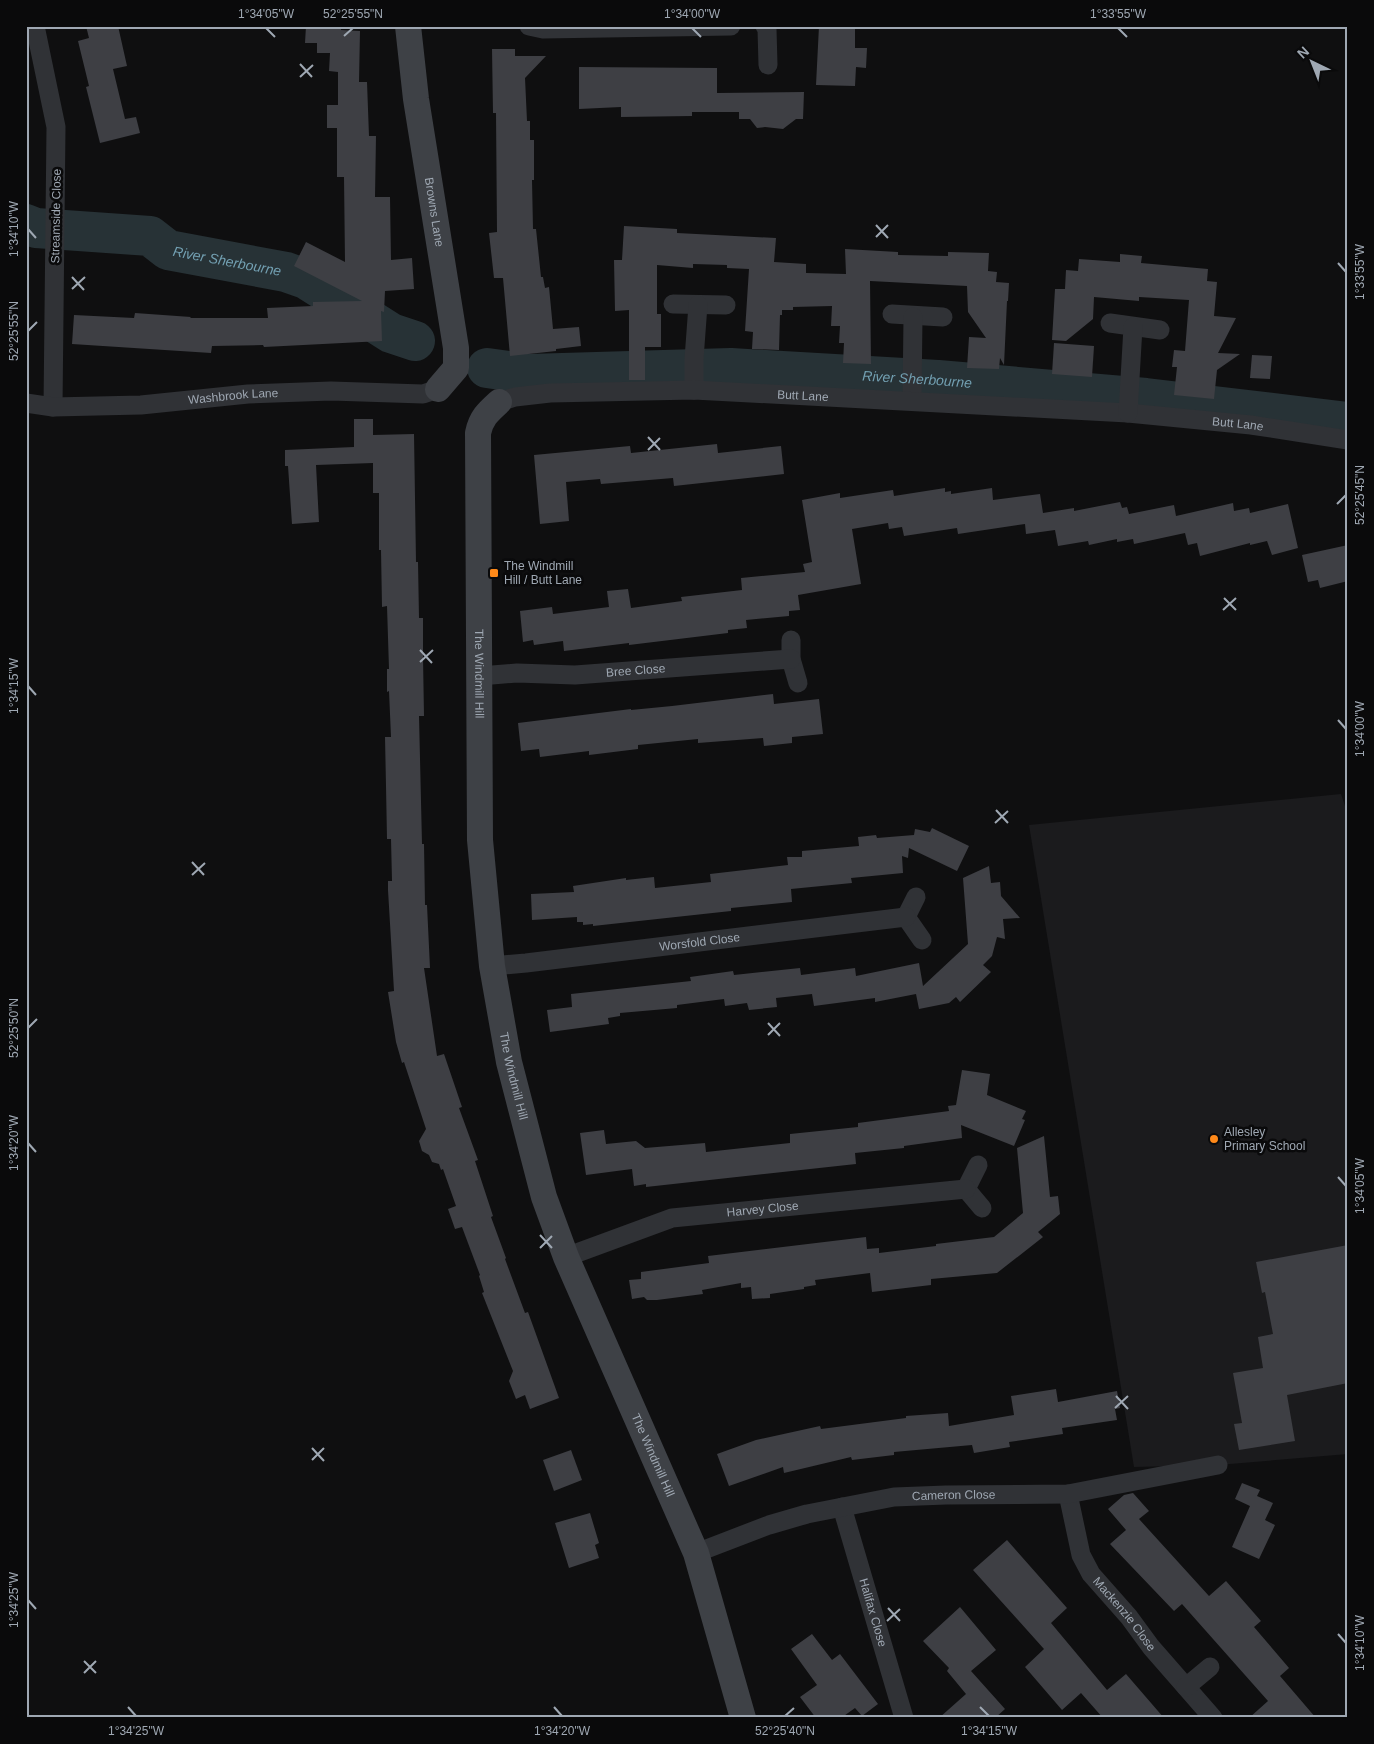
<svg xmlns="http://www.w3.org/2000/svg" width="1374" height="1744" font-family="Helvetica,sans-serif">
  <style>
    .built { fill: #1b1b1d }
    .lines { fill: none; stroke-linecap: round; stroke-linejoin: round }
    .river { stroke: #273236; stroke-width: 40 }
    .building { fill: #3e3f44 }
    .street { stroke: #303236; stroke-width: 19 }
    .secondary { stroke: #3e4146; stroke-width: 26 }
    .ticks { fill: none; stroke: #9fa8b3; stroke-width: 2 }
    .poi-dot { fill: #ff8919; stroke: #0a0a0b; stroke-width: 2 }
    .labels { text-anchor: middle; stroke-width: 5; stroke-linejoin: round; paint-order: stroke }
    .street-label { font-size: 12px; fill: #9fa8b3; stroke: #0a0a0b }
    .poi-label { font-size: 12px; fill: #9fa8b3; stroke: #0a0a0b; text-anchor: start }
    .water-label { font-size: 14px; font-style: italic; fill: #729fb1; stroke: #0a0a0b }
    .neatline { fill: none; stroke: #9fa8b3; stroke-width: 2 }
    .ticks-label { font-size: 12px; text-anchor: middle; fill: #9fa8b3 }
  </style>
  <rect width="100%" height="100%" fill="#0f0f10"/>
  <polygon class="built" points="1341,794 1348,815 1348,1454 1218,1465 1134,1467 1029,825"/>
  <g class="lines">
    <g class="river">
      <path id="s1" d="M 26,224 L 36,228 L 150,236 L 168,250 L 286,272 L 306,279 L 391,333 L 415,341"/>
      <path id="s2" d="M 487,368 L 529,374 L 731,368 L 938,380 L 1146,398 L 1348,422"/>
    </g>
  </g>
  <g class="building">
    <polygon points="86,26 118,26 127,66 113,69 125,119 136,117 140,133 100,143 86,87 89,86 78,41 89,38"/>
    <polygon points="306,26 341,26 341,30 360,31 359,82 367,82 369,136 376,136 375,197 390,197 391,260 412,258 414,289 385,291 384,312 381,311 382,341 264,347 263,345 212,346 211,353 72,344 74,315 134,318 135,313 191,317 190,318 268,318 267,308 313,306 313,302 362,301 294,266 306,242 345,262 344,177 337,177 337,128 327,128 327,105 338,105 338,72 329,71 330,53 317,53 317,43 305,43"/>
    <polygon points="819,26 855,26 855,48 867,48 866,68 856,67 855,86 816,85"/>
    <polygon points="492,49 515,49 515,56 546,56 525,78 527,121 530,121 530,140 534,140 534,180 532,180 533,229 536,229 541,277 543,277 545,288 549,287 553,329 579,327 581,346 556,349 556,351 510,356 503,278 494,278 489,233 497,232 496,113 493,113"/>
    <polygon points="579,67 717,68 717,93 804,92 803,119 796,119 783,129 765,127 757,128 750,119 739,119 739,112 692,112 692,116 621,117 621,107 579,109"/>
    <polygon points="624,226 677,229 677,233 776,238 774,262 806,264 806,273 846,274 845,249 898,252 898,255 948,256 948,252 989,253 988,271 997,272 996,282 1009,283 1008,301 1007,301 1004,365 1000,358 999,369 967,368 969,337 986,338 968,312 967,286 870,281 871,364 843,363 844,343 839,343 840,326 831,326 832,306 793,307 793,310 782,310 782,315 780,315 779,350 752,349 753,332 745,331 749,269 727,268 727,265 693,264 693,268 657,265 657,314 661,314 661,347 645,347 645,380 629,380 629,310 615,311 614,260 622,260"/>
    <polygon points="1120,254 1142,256 1141,263 1208,269 1207,281 1217,282 1214,316 1236,318 1218,353 1240,354 1217,370 1214,399 1174,395 1177,367 1172,367 1174,350 1185,351 1189,300 1139,297 1139,301 1094,297 1093,319 1066,341 1052,340 1055,289 1065,289 1066,270 1078,271 1079,259 1120,262"/>
    <polygon points="1054,343 1094,346 1092,377 1052,374"/>
    <polygon points="1252,355 1272,356 1270,379 1250,378"/>
    <polygon points="354,419 373,419 373,435 414,434 416,562 418,562 419,618 423,618 423,657 424,716 419,716 422,844 424,844 425,905 427,905 430,968 424,968 437,1056 444,1054 462,1107 459,1108 478,1160 475,1161 493,1216 491,1217 506,1258 505,1259 525,1313 528,1312 559,1398 530,1409 525,1395 516,1399 509,1381 513,1371 482,1293 484,1292 479,1276 480,1275 462,1227 455,1229 448,1209 456,1206 443,1169 441,1170 439,1164 432,1162 429,1155 422,1151 419,1141 426,1129 404,1062 402,1063 396,1042 388,992 394,991 388,890 388,881 392,881 391,839 387,839 386,786 385,737 391,737 389,691 387,692 387,669 389,669 387,606 382,607 381,550 379,550 379,493 373,493 373,463 316,465 319,522 292,524 288,466 285,466 285,450 354,447"/>
    <polygon points="717,444 718,453 781,446 784,474 674,486 673,478 601,484 600,479 566,482 569,521 540,524 534,455 630,446 631,453"/>
    <polygon points="945,488 945,492 951,491 951,494 992,488 993,500 1040,494 1043,513 1074,508 1074,511 1120,502 1122,508 1127,507 1129,514 1174,505 1176,516 1233,503 1234,511 1249,508 1250,513 1288,504 1298,548 1272,555 1267,541 1250,545 1250,543 1200,556 1197,543 1188,545 1185,533 1134,544 1133,539 1117,542 1117,539 1089,545 1088,541 1058,546 1055,530 1026,534 1025,524 958,534 957,528 904,536 902,527 889,529 888,523 852,529 861,584 798,595 800,610 789,611 789,616 746,620 747,628 728,630 728,633 629,645 629,643 564,651 563,641 534,645 533,640 523,642 520,611 552,607 553,614 609,607 607,591 628,589 631,608 682,601 681,597 742,590 741,578 805,572 803,564 812,562 802,500 840,493 840,498 893,490 894,496"/>
    <polygon points="1348,545 1348,581 1320,588 1318,580 1308,582 1302,555"/>
    <polygon points="773,694 774,704 819,699 823,734 792,737 792,743 764,746 763,738 698,743 698,739 638,745 638,749 589,755 589,751 540,757 539,749 521,751 518,723 631,709 631,710 672,706"/>
    <polygon points="932,828 969,846 957,871 909,848 908,858 902,856 903,873 851,878 852,883 791,889 792,902 731,908 731,911 593,926 593,924 583,925 583,922 577,922 577,917 532,920 531,894 574,892 573,886 626,878 626,880 654,877 655,888 711,882 710,874 788,865 787,857 802,857 802,851 859,846 858,837 876,835 877,838 914,835 915,829 930,832"/>
    <polygon points="989,866 991,883 1000,882 1001,896 1020,918 1003,919 1005,939 997,937 992,956 983,965 991,972 960,1002 956,997 949,1003 919,1009 916,994 875,1002 875,998 814,1006 812,994 776,998 777,1007 749,1010 747,1003 725,1006 724,999 677,1005 677,1008 620,1013 620,1016 608,1018 609,1024 550,1032 547,1010 572,1007 571,994 691,981 690,977 733,971 734,975 800,968 801,975 855,968 856,976 919,963 923,986 968,944 963,878"/>
    <polygon points="962,1070 990,1074 987,1095 1026,1111 1022,1119 1025,1120 1014,1146 961,1125 962,1138 904,1146 904,1148 855,1153 856,1164 646,1187 646,1184 634,1186 632,1169 586,1175 580,1133 604,1130 606,1144 636,1141 645,1148 705,1143 706,1152 790,1143 790,1134 858,1127 858,1123 949,1111 948,1106 956,1105"/>
    <polygon points="1044,1136 1050,1197 1058,1196 1060,1214 1038,1232 1043,1237 997,1273 931,1279 931,1285 872,1292 870,1273 815,1280 816,1285 804,1287 804,1289 770,1294 770,1298 752,1299 751,1287 741,1288 741,1283 702,1290 703,1294 657,1300 647,1300 644,1297 632,1299 629,1280 641,1279 641,1272 709,1263 708,1256 866,1237 867,1249 879,1248 879,1253 936,1246 936,1244 994,1237 1023,1213 1017,1148"/>
    <polygon points="1348,1245 1348,1383 1287,1395 1295,1441 1239,1450 1234,1424 1242,1423 1233,1373 1263,1368 1258,1337 1273,1334 1265,1292 1262,1293 1256,1262"/>
    <polygon points="1056,1389 1058,1402 1117,1391 1120,1408 1115,1409 1117,1420 1062,1428 1063,1434 1009,1442 1010,1447 974,1453 972,1445 894,1452 894,1455 852,1460 851,1457 784,1473 783,1467 729,1486 717,1454 756,1440 820,1426 821,1429 906,1418 906,1416 948,1413 949,1426 1014,1415 1011,1396"/>
    <polygon points="571,1450 582,1480 554,1491 543,1460"/>
    <polygon points="1242,1483 1260,1490 1257,1496 1273,1503 1265,1520 1275,1525 1259,1559 1232,1547 1250,1506 1235,1499"/>
    <polygon points="1133,1493 1149,1511 1139,1519 1209,1596 1226,1581 1261,1621 1254,1627 1289,1668 1280,1676 1316,1718 1249,1718 1268,1701 1182,1604 1174,1611 1110,1544 1126,1530 1108,1509 1124,1495"/>
    <polygon points="590,1513 599,1543 595,1545 599,1558 569,1568 555,1523"/>
    <polygon points="1007,1540 1067,1608 1051,1623 1107,1690 1126,1674 1164,1718 1103,1718 1081,1693 1062,1710 1025,1667 1044,1649 973,1570"/>
    <polygon points="960,1607 996,1650 971,1671 1005,1709 995,1718 939,1718 966,1694 947,1671 949,1668 923,1641"/>
    <polygon points="812,1634 832,1660 840,1654 878,1704 862,1716 855,1708 841,1718 816,1718 800,1697 817,1685 791,1649"/>
  </g>
  <g class="lines">
    <g class="street">
      <polyline points="35,26 56,127 53,407"/>
      <polyline points="529,26 543,29 731,26"/>
      <polyline points="765,26 767,29 768,65"/>
      <polyline points="673,304 726,305"/>
      <polyline points="892,314 943,317"/>
      <polyline points="1110,323 1160,330"/>
      <polyline points="694,390 694,359 698,305"/>
      <polyline points="912,400 913,317"/>
      <path id="s3" d="M 499,402 L 515,397 L 550,393 L 694,390 L 1128,413 L 1251,425 L 1348,440"/>
      <path id="s4" d="M 26,403 L 53,407 L 141,405 L 248,394 L 331,391 L 423,394 L 438,389"/>
      <polyline points="1128,413 1133,327"/>
      <polyline points="791,640 791,659 798,683"/>
      <path id="s5" d="M 480,676 L 517,673 L 575,675 L 791,659"/>
      <polyline points="916,897 906,917 922,940"/>
      <path id="s6" d="M 492,966 L 526,963 L 906,917"/>
      <polyline points="978,1165 966,1189 982,1208"/>
      <path id="s7" d="M 566,1257 L 672,1218 L 966,1189"/>
      <path id="s8" d="M 1068,1494 L 1081,1555 L 1091,1574 L 1129,1617 L 1151,1647 L 1213,1718"/>
      <path id="s9" d="M 842,1507 L 904,1718"/>
      <path id="s10" d="M 696,1553 L 769,1525 L 807,1514 L 894,1497 L 946,1495 L 1068,1494 L 1218,1465"/>
      <polyline points="1186,1687 1210,1667"/>
    </g>
    <g class="secondary">
      <path id="s11" d="M 408,26 L 416,99 L 456,348 L 456,368 L 438,389"/>
      <path id="s12" d="M 499,402 C 488,412 481,418 478,433 L 480,840 L 492,966 L 509,1062 L 544,1197 L 566,1257 L 696,1553 L 743,1718"/>
    </g>
  </g>
  <path class="ticks" d="M 266,28 L 275,37M 692,28 L 701,37M 1118,28 L 1127,37M 344,36 L 353,28M 300,64 L 312,77M 300,77 L 313,65M 876,225 L 888,238M 28,229 L 36,238M 876,237 L 888,225M 1338,263 L 1346,272M 72,277 L 84,290M 72,289 L 85,277M 28,331 L 37,322M 648,437 L 660,450M 648,450 L 660,438M 1337,504 L 1346,495M 1224,598 L 1236,610M 1223,610 L 1236,598M 420,650 L 432,663M 420,662 L 433,650M 28,686 L 36,695M 1338,720 L 1346,729M 996,810 L 1008,823M 995,823 L 1008,811M 192,862 L 204,875M 192,875 L 205,863M 768,1023 L 780,1036M 28,1028 L 37,1019M 768,1035 L 780,1023M 28,1143 L 36,1152M 1338,1177 L 1346,1186M 540,1235 L 552,1248M 540,1248 L 552,1236M 1116,1396 L 1128,1409M 1115,1408 L 1128,1396M 312,1448 L 324,1461M 312,1460 L 324,1448M 28,1600 L 36,1609M 888,1608 L 900,1621M 887,1621 L 900,1609M 1338,1634 L 1346,1643M 84,1661 L 96,1673M 84,1673 L 96,1661M 128,1707 L 136,1716M 554,1707 L 562,1716M 980,1707 L 989,1716M 785,1716 L 794,1708"/>
  <g class="poi-dot">
    <rect x="489" y="568" width="10" height="10" rx="2.5"/>
    <circle cx="1214" cy="1139" r="5"/>
  </g>
  <g class="labels">
    <g class="street-label">
      <text dy="4" stroke="none"><textPath href="#s11" startOffset="188">Browns Lane</textPath></text>
      <text transform="translate(56 216) rotate(-89)" y="4">Streamside Close</text>
      <text dy="4" stroke="none"><textPath href="#s3" startOffset="305">Butt Lane</textPath></text>
      <text dy="4" stroke="none"><textPath href="#s4" startOffset="208">Washbrook Lane</textPath></text>
      <text dy="4" stroke="none"><textPath href="#s3" startOffset="741">Butt Lane</textPath></text>
      <text dy="4" stroke="none"><textPath href="#s5" startOffset="156">Bree Close</textPath></text>
      <text dy="4" stroke="none"><textPath href="#s12" startOffset="279">The Windmill Hill</textPath></text>
      <text dy="4" stroke="none"><textPath href="#s6" startOffset="209">Worsfold Close</textPath></text>
      <text dy="4" stroke="none"><textPath href="#s12" startOffset="684">The Windmill Hill</textPath></text>
      <text dy="4" stroke="none"><textPath href="#s7" startOffset="204">Harvey Close</textPath></text>
      <text dy="4" stroke="none"><textPath href="#s12" startOffset="1089">The Windmill Hill</textPath></text>
      <text dy="4" stroke="none"><textPath href="#s10" startOffset="266">Cameron Close</textPath></text>
      <text dy="4" stroke="none"><textPath href="#s9" startOffset="110">Halifax Close</textPath></text>
      <text dy="4" stroke="none"><textPath href="#s8" startOffset="136">Mackenzie Close</textPath></text>
    </g>
    <g class="poi-label">
      <text x="504" y="570">The Windmill<tspan x="504" dy="14">Hill / Butt Lane</tspan></text>
      <text x="1224" y="1136">Allesley<tspan x="1224" dy="14">Primary School</tspan></text>
    </g>
    <g class="water-label">
      <text dy="5" stroke="none"><textPath href="#s1" startOffset="208">River Sherbourne</textPath></text>
      <text dy="5" stroke="none"><textPath href="#s2" startOffset="431">River Sherbourne</textPath></text>
    </g>
  </g>
  <rect width="1374" height="1744" fill="none" stroke="#0a0a0b" stroke-width="55"/>
  <g transform="translate(1312 62) rotate(317)" stroke="#0a0a0b" stroke-width="4" paint-order="stroke">
  <path d="M0-4L9 19L0 12L-9 19Z" fill="#9fa8b3"/>
  <text y="-8" font-size="14" font-weight="bold" text-anchor="middle" fill="#9fa8b3">N</text>
  </g>
  <rect x="28" y="28" width="1318" height="1688" class="neatline"/>
  <g class="ticks-label">
    <text x="266" y="18">1°34'05"W</text>
    <text x="353" y="18">52°25'55"N</text>
    <text x="692" y="18">1°34'00"W</text>
    <text x="1118" y="18">1°33'55"W</text>
    <text transform="translate(14 229) rotate(-90)" y="4">1°34'10"W</text>
    <text transform="translate(1360 272) rotate(-90)" y="4">1°33'55"W</text>
    <text transform="translate(14 331) rotate(-90)" y="4">52°25'55"N</text>
    <text transform="translate(1360 495) rotate(-90)" y="4">52°25'45"N</text>
    <text transform="translate(14 686) rotate(-90)" y="4">1°34'15"W</text>
    <text transform="translate(1360 729) rotate(-90)" y="4">1°34'00"W</text>
    <text transform="translate(14 1028) rotate(-90)" y="4">52°25'50"N</text>
    <text transform="translate(14 1143) rotate(-90)" y="4">1°34'20"W</text>
    <text transform="translate(1360 1186) rotate(-90)" y="4">1°34'05"W</text>
    <text transform="translate(14 1600) rotate(-90)" y="4">1°34'25"W</text>
    <text transform="translate(1360 1643) rotate(-90)" y="4">1°34'10"W</text>
    <text x="136" y="1735">1°34'25"W</text>
    <text x="562" y="1735">1°34'20"W</text>
    <text x="785" y="1735">52°25'40"N</text>
    <text x="989" y="1735">1°34'15"W</text>
  </g>
</svg>
